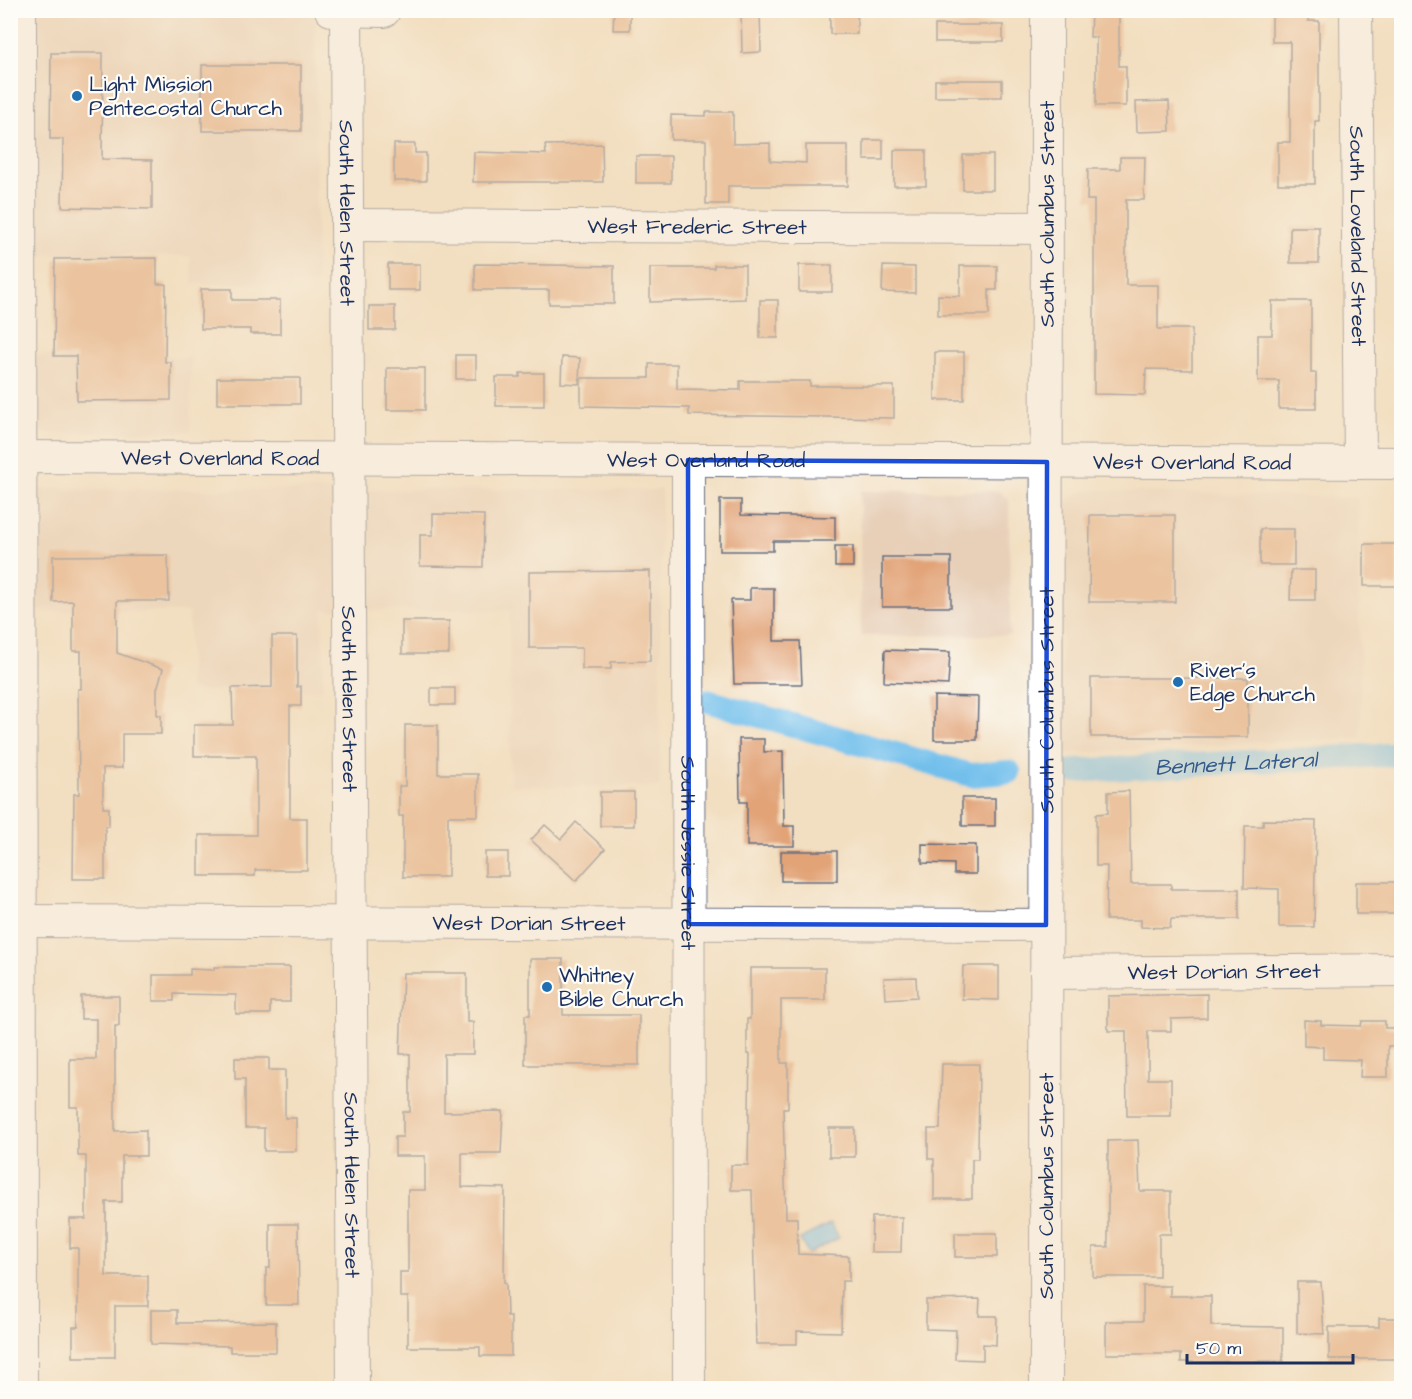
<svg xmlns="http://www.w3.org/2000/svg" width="1412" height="1399" font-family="'Architects Daughter',sans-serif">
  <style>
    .built { fill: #e7cfb8 }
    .water { fill: #72bfec; stroke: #4677a5; stroke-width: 1.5 }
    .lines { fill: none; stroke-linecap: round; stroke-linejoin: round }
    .canal { stroke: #72bfec; stroke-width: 24 }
    .building { fill: #e2a377 }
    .minor-casing { stroke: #666c80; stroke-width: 34 }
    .minor { stroke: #fff; stroke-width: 32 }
    .marked { fill: none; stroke: #1d4ed8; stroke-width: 4.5; stroke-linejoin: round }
    .poi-dot { fill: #1f6fb2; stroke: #fdfcf7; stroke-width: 2 }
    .labels { text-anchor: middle; stroke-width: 4.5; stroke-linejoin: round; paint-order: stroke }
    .poi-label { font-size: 21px; fill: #1b2f5e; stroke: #fdfcf7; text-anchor: start }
    .street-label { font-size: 21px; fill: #1b2f5e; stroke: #fdfcf7 }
    .water-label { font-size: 22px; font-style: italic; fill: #355a89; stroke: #fdfcf7 }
  </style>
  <rect width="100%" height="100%" fill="#fdfcf7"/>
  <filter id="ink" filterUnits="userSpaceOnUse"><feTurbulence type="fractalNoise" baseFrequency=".0167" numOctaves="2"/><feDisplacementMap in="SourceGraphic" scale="12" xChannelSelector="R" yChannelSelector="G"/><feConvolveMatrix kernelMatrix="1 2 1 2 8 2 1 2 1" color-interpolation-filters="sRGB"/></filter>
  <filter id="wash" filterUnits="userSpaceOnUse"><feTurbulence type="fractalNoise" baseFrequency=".008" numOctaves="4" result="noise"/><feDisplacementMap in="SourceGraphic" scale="24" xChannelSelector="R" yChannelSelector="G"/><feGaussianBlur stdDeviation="1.35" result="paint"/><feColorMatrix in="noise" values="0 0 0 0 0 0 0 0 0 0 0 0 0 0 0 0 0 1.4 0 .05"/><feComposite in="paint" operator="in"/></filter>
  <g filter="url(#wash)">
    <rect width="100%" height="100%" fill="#f2dec0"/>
    <g class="built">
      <polygon points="11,11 315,11 317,284 192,284 191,256 42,255 11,260"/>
      <polygon points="10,356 191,357 191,432 11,433"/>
      <polygon points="11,489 661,490 660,787 510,786 510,610 323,610 323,690 189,690 189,612 11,611"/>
      <polygon points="1084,490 1358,498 1361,737 1062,754 1062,505"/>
      <polygon points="860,491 998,491 1009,499 1010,635 861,636"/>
    </g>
    <polygon class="water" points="831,1223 839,1238 808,1254 800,1239"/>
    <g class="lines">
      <g class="canal">
        <polyline points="707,701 971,775 1009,772"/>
        <path id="s1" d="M 1071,771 L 1402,754"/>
      </g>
    </g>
    <g id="blocks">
      <g class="building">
        <polygon points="614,10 630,10 630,30 613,30"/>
        <polygon points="741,10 760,10 761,52 742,53"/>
        <rect x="830" y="10" width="27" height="24"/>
        <polygon points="1091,10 1119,10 1119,66 1126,66 1126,106 1096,106 1096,37 1090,37"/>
        <polygon points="1272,10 1308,10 1308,21 1319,21 1319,121 1315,121 1315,184 1278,184 1278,142 1290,142 1290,42 1272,42"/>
        <rect x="935" y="25" width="68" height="17"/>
        <polygon points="51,53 103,53 102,159 152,160 152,209 62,207 63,139 50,139"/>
        <rect x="202" y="65" width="99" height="66"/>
        <rect x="935" y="80" width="67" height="17"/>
        <polygon points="1169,101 1170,131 1137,132 1136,102"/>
        <polygon points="706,112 733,112 733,144 770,143 770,161 806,163 806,145 848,145 848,186 728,186 728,204 706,204 706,140 671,140 671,115 706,116"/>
        <rect x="864" y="140" width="19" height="20"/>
        <polygon points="394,144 415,144 415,153 426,153 426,181 394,181"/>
        <polygon points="602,144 603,182 473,182 474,152 546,154 545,145"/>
        <rect x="894" y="150" width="32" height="36"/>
        <rect x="963" y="155" width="30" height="35"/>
        <rect x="636" y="156" width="35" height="27"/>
        <polygon points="1120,157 1145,157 1144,200 1126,200 1126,285 1158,285 1158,329 1192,329 1192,370 1146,369 1145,395 1094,394 1094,200 1087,200 1088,169 1120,169"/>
        <rect x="1290" y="227" width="29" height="36"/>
        <polygon points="157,258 157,284 166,284 165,362 171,362 171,400 77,401 76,356 54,356 55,259"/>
        <rect x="388" y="264" width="32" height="26"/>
        <polygon points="475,264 614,266 614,304 549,304 549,290 475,290"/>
        <polygon points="714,265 745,265 745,299 650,302 650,268 714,268"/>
        <rect x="799" y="265" width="33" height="27"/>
        <polygon points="883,266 915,267 915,293 882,292"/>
        <polygon points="960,266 997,266 997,290 989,290 989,315 938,315 938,295 960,296"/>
        <polygon points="201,289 232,289 232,300 280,300 280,334 250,334 250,329 201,329"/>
        <rect x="760" y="300" width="18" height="38"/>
        <polygon points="1272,301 1311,301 1311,373 1316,373 1316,409 1279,409 1279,381 1258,381 1258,335 1272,335"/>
        <rect x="369" y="306" width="26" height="24"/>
        <rect x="935" y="352" width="29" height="48"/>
        <rect x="456" y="355" width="20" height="24"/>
        <polygon points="562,357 580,358 579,384 561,383"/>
        <polygon points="649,364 677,364 677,389 740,390 740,381 810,381 810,386 894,386 894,418 689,415 689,408 581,406 581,378 649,378"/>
        <rect x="387" y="368" width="38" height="42"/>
        <polygon points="520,373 544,373 544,406 496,406 496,377 520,377"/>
        <rect x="217" y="378" width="83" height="26"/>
        <polygon points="720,500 741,500 741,515 835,517 835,541 773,541 773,551 720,551"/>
        <polygon points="433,514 484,515 483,567 420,566 420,535 433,535"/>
        <polygon points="1090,515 1175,515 1175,602 1089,602"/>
        <rect x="1260" y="529" width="34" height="36"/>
        <rect x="1364" y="544" width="33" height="42"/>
        <rect x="835" y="546" width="18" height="21"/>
        <polygon points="168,555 169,601 117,601 117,653 163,669 157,689 157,715 161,715 161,734 122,734 122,768 103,768 103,808 109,808 109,826 105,826 105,879 73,879 74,794 79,794 78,689 81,689 81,651 73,651 73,601 53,602 53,556"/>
        <rect x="882" y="557" width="69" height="50"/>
        <polygon points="1291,570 1315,570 1315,600 1290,600"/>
        <polygon points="650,571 650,661 611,662 611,669 582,669 582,648 529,648 529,572"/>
        <polygon points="750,588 774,588 774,641 800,641 802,684 734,684 731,600 750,600"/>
        <rect x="402" y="621" width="47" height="33"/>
        <polygon points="272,636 297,636 297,687 301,686 301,706 290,706 290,818 307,818 307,870 255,870 255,876 199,876 199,835 256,835 256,756 194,756 194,725 233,725 232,688 272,687"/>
        <polygon points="885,650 950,652 948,685 884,682"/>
        <rect x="1091" y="678" width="157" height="59"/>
        <rect x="431" y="688" width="24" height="17"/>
        <polygon points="934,696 978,697 977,740 934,740"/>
        <polygon points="405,725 438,725 438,774 478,774 478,816 448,816 448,877 403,877 403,816 399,816 399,786 405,786"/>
        <polygon points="739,739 764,739 764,752 783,751 784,826 794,826 794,846 747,846 747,802 740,802"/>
        <polygon points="1129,791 1131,884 1171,884 1171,889 1239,889 1239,919 1171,919 1170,928 1141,927 1141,920 1106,920 1107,866 1096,866 1096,814 1108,813 1108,792"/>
        <rect x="600" y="792" width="34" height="34"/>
        <rect x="962" y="798" width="33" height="28"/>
        <polygon points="1263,820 1316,821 1314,927 1279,927 1279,889 1244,888 1245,826 1263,826"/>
        <polygon points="576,822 605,849 576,881 531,840 545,825 561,839"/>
        <polygon points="922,844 976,845 976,874 954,874 954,864 922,863"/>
        <rect x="781" y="851" width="56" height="30"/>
        <rect x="485" y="852" width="23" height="24"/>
        <rect x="1356" y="882" width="45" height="32"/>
        <polygon points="530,959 563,959 563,1015 639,1015 639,1065 525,1065 525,1015 530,1015"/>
        <polygon points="963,966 999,966 999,1000 962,999"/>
        <polygon points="214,967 290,967 290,1002 270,1002 270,1014 236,1014 236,995 174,994 174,1001 153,1001 153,975 190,975 190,969 214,970"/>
        <polygon points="750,968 825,968 825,1000 781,1000 781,1063 788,1063 788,1108 783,1108 786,1218 797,1218 798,1254 849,1256 849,1281 842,1281 841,1332 797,1331 797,1344 756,1344 752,1190 731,1190 731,1165 748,1165 750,1054 747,1054 747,1019 750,1019"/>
        <polygon points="403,973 467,973 467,1022 473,1022 473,1054 444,1054 444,1112 503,1111 501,1153 462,1153 462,1187 505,1188 504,1283 506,1283 507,1316 511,1316 511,1356 480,1356 480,1347 408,1347 408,1297 400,1297 400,1272 408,1272 408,1190 425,1190 425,1156 395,1156 395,1137 403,1137 403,1112 410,1112 410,1054 400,1054"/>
        <polygon points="916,977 917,997 885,999 884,978"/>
        <polygon points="1207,994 1207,1018 1171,1019 1171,1031 1148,1031 1148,1079 1171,1079 1171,1116 1127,1116 1126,1031 1108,1031 1108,996"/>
        <polygon points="81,996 119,996 119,1026 115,1026 115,1131 146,1130 146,1156 122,1156 122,1202 106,1202 106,1276 148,1276 148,1306 115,1306 115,1357 73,1357 73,1327 78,1327 78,1248 70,1248 70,1219 86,1219 86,1156 78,1156 78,1107 70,1107 70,1059 96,1059 96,1019 81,1019"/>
        <polygon points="1304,1020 1321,1021 1321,1025 1361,1026 1362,1021 1385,1021 1385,1028 1395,1028 1395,1046 1388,1046 1388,1077 1360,1077 1361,1060 1323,1059 1323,1047 1304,1046"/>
        <polygon points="235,1058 269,1058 269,1070 285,1070 285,1118 296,1118 296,1151 264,1151 264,1128 245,1128 245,1079 235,1079"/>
        <polygon points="942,1064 979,1064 978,1159 972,1159 972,1199 934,1199 934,1159 928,1159 928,1129 940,1129"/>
        <rect x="829" y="1128" width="26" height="29"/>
        <polygon points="1138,1140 1140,1191 1171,1191 1171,1234 1159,1234 1159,1277 1093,1277 1093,1247 1108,1247 1108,1141"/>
        <polygon points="872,1217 902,1217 901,1252 871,1252"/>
        <polygon points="270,1224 298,1224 299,1305 266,1305 266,1268 270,1268"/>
        <rect x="955" y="1233" width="42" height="24"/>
        <polygon points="1297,1282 1321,1282 1324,1334 1297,1333"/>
        <polygon points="1143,1286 1170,1286 1170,1296 1211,1296 1211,1326 1283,1327 1283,1361 1181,1362 1181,1354 1106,1354 1106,1321 1143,1321"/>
        <polygon points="980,1299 979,1316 997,1316 996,1345 983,1344 983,1360 955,1359 956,1330 926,1329 926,1300"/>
        <polygon points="151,1310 177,1310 177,1323 276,1322 276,1352 230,1352 230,1346 151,1344"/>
        <polygon points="1379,1318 1401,1318 1401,1359 1329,1359 1329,1327 1379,1327"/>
      </g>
    </g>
  </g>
  <g filter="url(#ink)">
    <use href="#blocks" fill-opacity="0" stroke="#666c80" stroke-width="1.5"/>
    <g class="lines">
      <defs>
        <g id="minor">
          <polyline points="20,10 21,1388"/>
          <polyline points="331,10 384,11"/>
          <path id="s2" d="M 1356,10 L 1360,463"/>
          <path id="s3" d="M 346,11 L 353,1388"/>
          <path id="s4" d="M 347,225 L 1047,228"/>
          <path id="s5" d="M 10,457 L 1402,463"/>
          <path id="s6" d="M 688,460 L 689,1388"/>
          <path id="s7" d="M 10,921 L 1046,925"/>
          <path id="s8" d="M 1046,973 L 1402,970"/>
          <path id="s9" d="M 1046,1388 L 1047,10"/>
        </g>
      </defs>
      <use href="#minor" class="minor-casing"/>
      <use href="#minor" class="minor"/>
    </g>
  </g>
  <path d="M0 0H1412V1399H0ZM 688,460 L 1047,462 L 1046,925 L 689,924 Z" fill="#f2dec0" fill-opacity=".55" fill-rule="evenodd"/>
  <path class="marked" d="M 688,460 L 1047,462 L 1046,925 L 689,924 Z"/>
  <g class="poi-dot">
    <circle cx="77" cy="96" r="6"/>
    <circle cx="1178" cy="682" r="6"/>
    <circle cx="547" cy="987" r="6"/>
  </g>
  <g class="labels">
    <g class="poi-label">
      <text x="89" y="91">Light Mission<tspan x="89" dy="24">Pentecostal Church</tspan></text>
      <text x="1190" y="677">River's<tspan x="1190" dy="24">Edge Church</tspan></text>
      <text x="559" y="982">Whitney<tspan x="559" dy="24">Bible Church</tspan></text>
    </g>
    <g class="street-label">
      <text dy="7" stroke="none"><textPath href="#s3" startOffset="202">South Helen Street</textPath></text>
      <text dy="7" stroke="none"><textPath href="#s9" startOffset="1174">South Columbus Street</textPath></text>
      <text dy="7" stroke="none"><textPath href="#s4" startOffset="350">West Frederic Street</textPath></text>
      <text dy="7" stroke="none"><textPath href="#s2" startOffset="226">South Loveland Street</textPath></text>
      <text dy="7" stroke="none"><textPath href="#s5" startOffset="210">West Overland Road</textPath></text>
      <text dy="7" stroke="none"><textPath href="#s5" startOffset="696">West Overland Road</textPath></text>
      <text dy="7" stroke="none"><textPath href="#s5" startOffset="1182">West Overland Road</textPath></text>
      <text dy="7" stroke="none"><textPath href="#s9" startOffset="688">South Columbus Street</textPath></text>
      <text dy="7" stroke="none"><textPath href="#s3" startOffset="688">South Helen Street</textPath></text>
      <text dy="7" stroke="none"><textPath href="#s6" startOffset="393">South Jessie Street</textPath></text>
      <text dy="7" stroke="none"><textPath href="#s7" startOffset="519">West Dorian Street</textPath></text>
      <text dy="7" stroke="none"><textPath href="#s8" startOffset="178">West Dorian Street</textPath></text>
      <text dy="7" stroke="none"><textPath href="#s9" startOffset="202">South Columbus Street</textPath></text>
      <text dy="7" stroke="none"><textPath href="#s3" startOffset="1174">South Helen Street</textPath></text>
    </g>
    <g class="water-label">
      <text dy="8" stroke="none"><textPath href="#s1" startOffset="165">Bennett Lateral</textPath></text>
    </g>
  </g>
  <rect width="1412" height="1399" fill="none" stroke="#fdfcf7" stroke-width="36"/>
  <path d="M1187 1354v9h166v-9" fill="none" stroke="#1b2f5e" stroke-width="3"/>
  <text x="1196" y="1354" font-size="18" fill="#1b2f5e" stroke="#fdfcf7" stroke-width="4.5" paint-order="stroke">50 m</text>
</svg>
